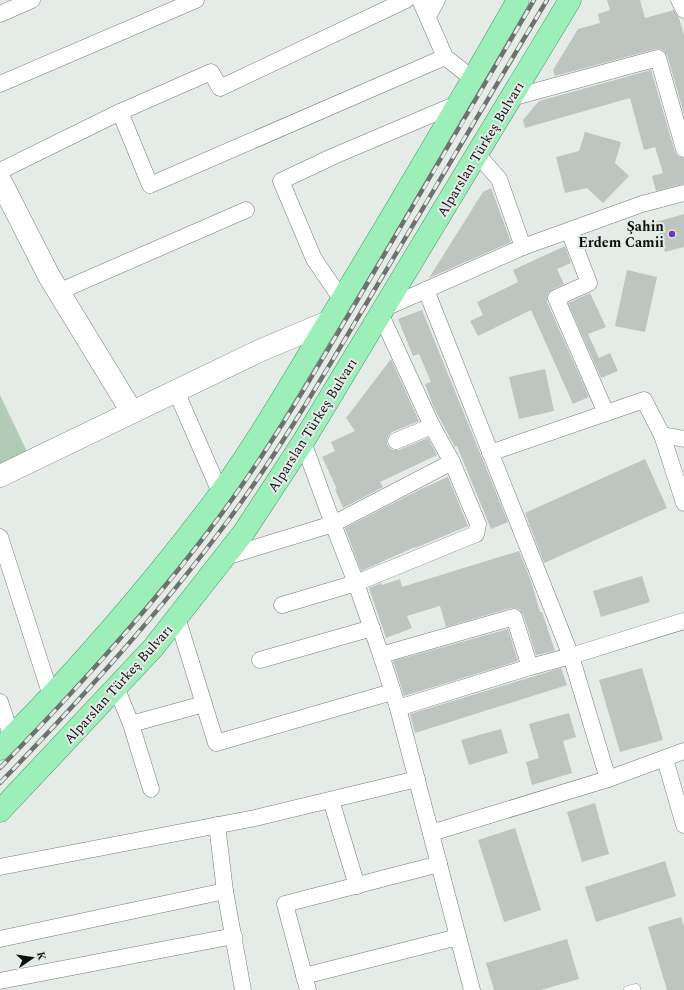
<svg xmlns="http://www.w3.org/2000/svg" width="684" height="990" font-family="Spectral,serif">
  <style>
    .green { fill: #b1cbb6 }
    .building { fill: #bec5c0 }
    .lines { fill: none; stroke-linecap: round; stroke-linejoin: round }
    .lane-casing { stroke: #767c77; stroke-width: 9 }
    .street-casing { stroke: #767c77; stroke-width: 17 }
    .secondary-casing { stroke: #767c77; stroke-width: 23 }
    .primary-casing { stroke: #409a5f; stroke-width: 23 }
    .lane { stroke: #fff; stroke-width: 8 }
    .street { stroke: #fff; stroke-width: 16 }
    .secondary { stroke: #fff; stroke-width: 22 }
    .primary { stroke: #9defb9; stroke-width: 22 }
    .rail-casing { stroke: #6e726e; stroke-width: 4.5 }
    .rail { stroke: #e5ebe6; stroke-width: 3; stroke-dasharray: 9; stroke-linecap: butt }
    .poi-dot { fill: #6f37ad; stroke: #e5ebe6; stroke-width: 1.5 }
    .labels { text-anchor: middle; stroke-width: 4; stroke-linejoin: round; paint-order: stroke }
    .street-label { font-size: 14px; fill: #0e100e; stroke: #e5ebe6 }
    .poi-label { font-size: 14px; font-weight: bold; fill: #0e100e; stroke: #e5ebe6; text-anchor: end }
  </style>
  <rect width="100%" height="100%" fill="#e5ebe6"/>
  <polygon class="green" points="0,395 30,458 0,473"/>
  <g class="building">
    <polygon points="607,0 640,0 645,18 674,10 679,18 684,35 684,114 667,55 665,52 661,49 656,49 555,76 553,70 578,29 600,23 598,14 610,10"/>
    <polygon points="651,70 675,152 678,156 684,158 684,184 656,191 652,176 663,173 655,147 644,150 630,98 525,128 523,120 539,101"/>
    <polygon points="585,132 621,142 615,163 629,176 603,203 587,188 565,193 556,157 579,151"/>
    <polygon points="491,188 511,242 429,278 483,192"/>
    <polygon points="684,214 684,247 665,252 656,222"/>
    <polygon points="565,246 571,263 557,269 564,284 552,290 548,293 547,297 547,302 589,397 573,404 531,310 478,336 470,321 483,315 477,302 518,282 513,270"/>
    <polygon points="627,270 657,277 645,332 615,326"/>
    <polygon points="590,293 606,327 588,334 599,358 610,353 618,371 601,378 568,303"/>
    <polygon points="422,310 508,522 491,529 457,446 455,447 433,406 425,384 431,382 419,354 413,356 398,319"/>
    <polygon points="391,359 419,421 392,432 388,436 387,439 387,445 391,449 394,450 399,450 428,438 437,455 380,482 383,487 343,508 335,489 337,489 322,457 335,451 331,442 355,431 346,418"/>
    <polygon points="545,369 554,411 519,419 509,377"/>
    <polygon points="645,459 667,508 544,563 525,513"/>
    <polygon points="448,477 468,526 415,548 415,547 361,571 345,528 421,489"/>
    <polygon points="519,551 531,581 540,612 542,612 555,651 536,655 523,614 520,610 516,608 511,608 446,627 440,606 407,616 412,628 386,638 369,588 381,583 382,585 400,579 402,587"/>
    <polygon points="642,576 650,602 601,617 593,591"/>
    <polygon points="508,629 518,661 404,696 393,661"/>
    <polygon points="561,668 567,685 415,733 410,714"/>
    <polygon points="642,668 663,740 620,752 599,680"/>
    <polygon points="569,713 576,737 563,741 572,773 532,785 526,762 539,758 529,724"/>
    <polygon points="501,729 508,753 469,765 461,740"/>
    <polygon points="595,803 609,854 582,862 567,812"/>
    <polygon points="515,828 541,910 504,922 478,840"/>
    <polygon points="665,861 676,896 596,922 585,887"/>
    <polygon points="681,917 684,927 684,990 667,990 648,927"/>
    <polygon points="567,939 579,979 541,990 494,990 486,963"/>
  </g>
  <g class="lines">
    <defs>
      <polyline id="lane" points="628,990 636,988"/>
      <g id="street">
        <polyline points="420,0 445,57 473,79"/>
        <polyline points="679,0 684,10"/>
        <polyline points="0,14 32,0"/>
        <polyline points="428,16 437,0"/>
        <polyline points="0,84 196,0"/>
        <polyline points="511,98 658,58 684,149"/>
        <polyline points="120,112 150,185 445,57"/>
        <polyline points="477,154 499,179 523,247"/>
        <polyline points="0,171 120,112 211,72 220,88 406,0"/>
        <polyline points="569,231 589,283 556,298 606,413"/>
        <polyline points="58,292 246,210"/>
        <polyline points="342,300 314,259 281,181 334,156 459,103"/>
        <polyline points="383,309 523,247 642,204 684,193"/>
        <polyline points="176,391 220,492"/>
        <polyline points="662,435 684,439"/>
        <polyline points="396,441 432,426"/>
        <polyline points="303,442 333,524 356,583 381,655 398,708 472,990"/>
        <polyline points="490,453 644,400 662,435 684,503"/>
        <polyline points="0,537 51,696"/>
        <polyline points="225,557 333,524 452,462"/>
        <polyline points="282,605 356,583 476,534 478,524 452,462 432,426 381,315"/>
        <polyline points="177,617 216,743 392,692"/>
        <polyline points="381,655 514,617 530,667"/>
        <polyline points="260,660 372,628"/>
        <polyline points="116,687 131,724 204,704"/>
        <polyline points="0,702 12,738"/>
        <polyline points="398,708 530,667 571,656 426,290"/>
        <polyline points="131,724 151,789"/>
        <polyline points="665,759 684,825"/>
        <polyline points="608,779 571,656 684,621"/>
        <polyline points="331,800 357,886"/>
        <polyline points="217,825 225,891 243,990"/>
        <polyline points="431,833 608,779 684,751"/>
        <polyline points="0,867 255,818 417,779"/>
        <polyline points="0,939 225,891"/>
        <polyline points="304,976 458,937"/>
        <polyline points="0,981 234,936"/>
        <polyline points="308,990 285,904 439,864"/>
      </g>
      <g id="secondary">
        <polyline points="0,180 49,276 132,412"/>
        <polyline points="0,476 259,351 328,322"/>
      </g>
      <g id="primary">
        <path d="M 0,749 C 74,674 144,594 208,510 C 253,451 290,385 329,321 C 393,215 457,108 518,0"/>
        <polyline points="0,811 153,648 244,532 303,442 570,0"/>
      </g>
    </defs>
    <use href="#lane" class="lane-casing"/>
    <use href="#street" class="street-casing"/>
    <use href="#secondary" class="secondary-casing"/>
    <use href="#primary" class="primary-casing"/>
    <use href="#lane" class="lane"/>
    <use href="#street" class="street"/>
    <use href="#secondary" class="secondary"/>
    <use href="#primary" class="primary"/>
    <defs>
      <g id="rail">
        <path d="M 0,768 C 78,688 154,605 220,516 C 274,443 318,366 364,289 C 421,193 478,97 534,0"/>
        <path d="M 0,783 C 80,700 158,615 227,522 C 281,449 326,371 372,294 C 430,196 488,98 547,0"/>
      </g>
    </defs>
    <use href="#rail" class="rail-casing"/>
    <use href="#rail" class="rail"/>
  </g>
  <circle class="poi-dot" cx="672" cy="234" r="4"/>
  <g class="labels">
    <g class="street-label">
      <text transform="translate(480 149) rotate(-59)" y="5">Alparslan Türkeş Bulvarı</text>
      <text transform="translate(312 425) rotate(-58)" y="5">Alparslan Türkeş Bulvarı</text>
      <text transform="translate(118 684) rotate(-48)" y="5">Alparslan Türkeş Bulvarı</text>
    </g>
    <g class="poi-label">
      <text x="664" y="231">Şahin<tspan x="664" dy="16">Erdem Camii</tspan></text>
    </g>
  </g>
  <g transform="translate(32 958) rotate(77)" stroke="#e5ebe6" stroke-width="3" paint-order="stroke">
  <path d="M0-3L7 15L0 10L-7 15Z" fill="#0e100e"/>
  <text y="-6" font-size="11" font-weight="bold" text-anchor="middle" fill="#0e100e">K</text>
  </g>
</svg>
